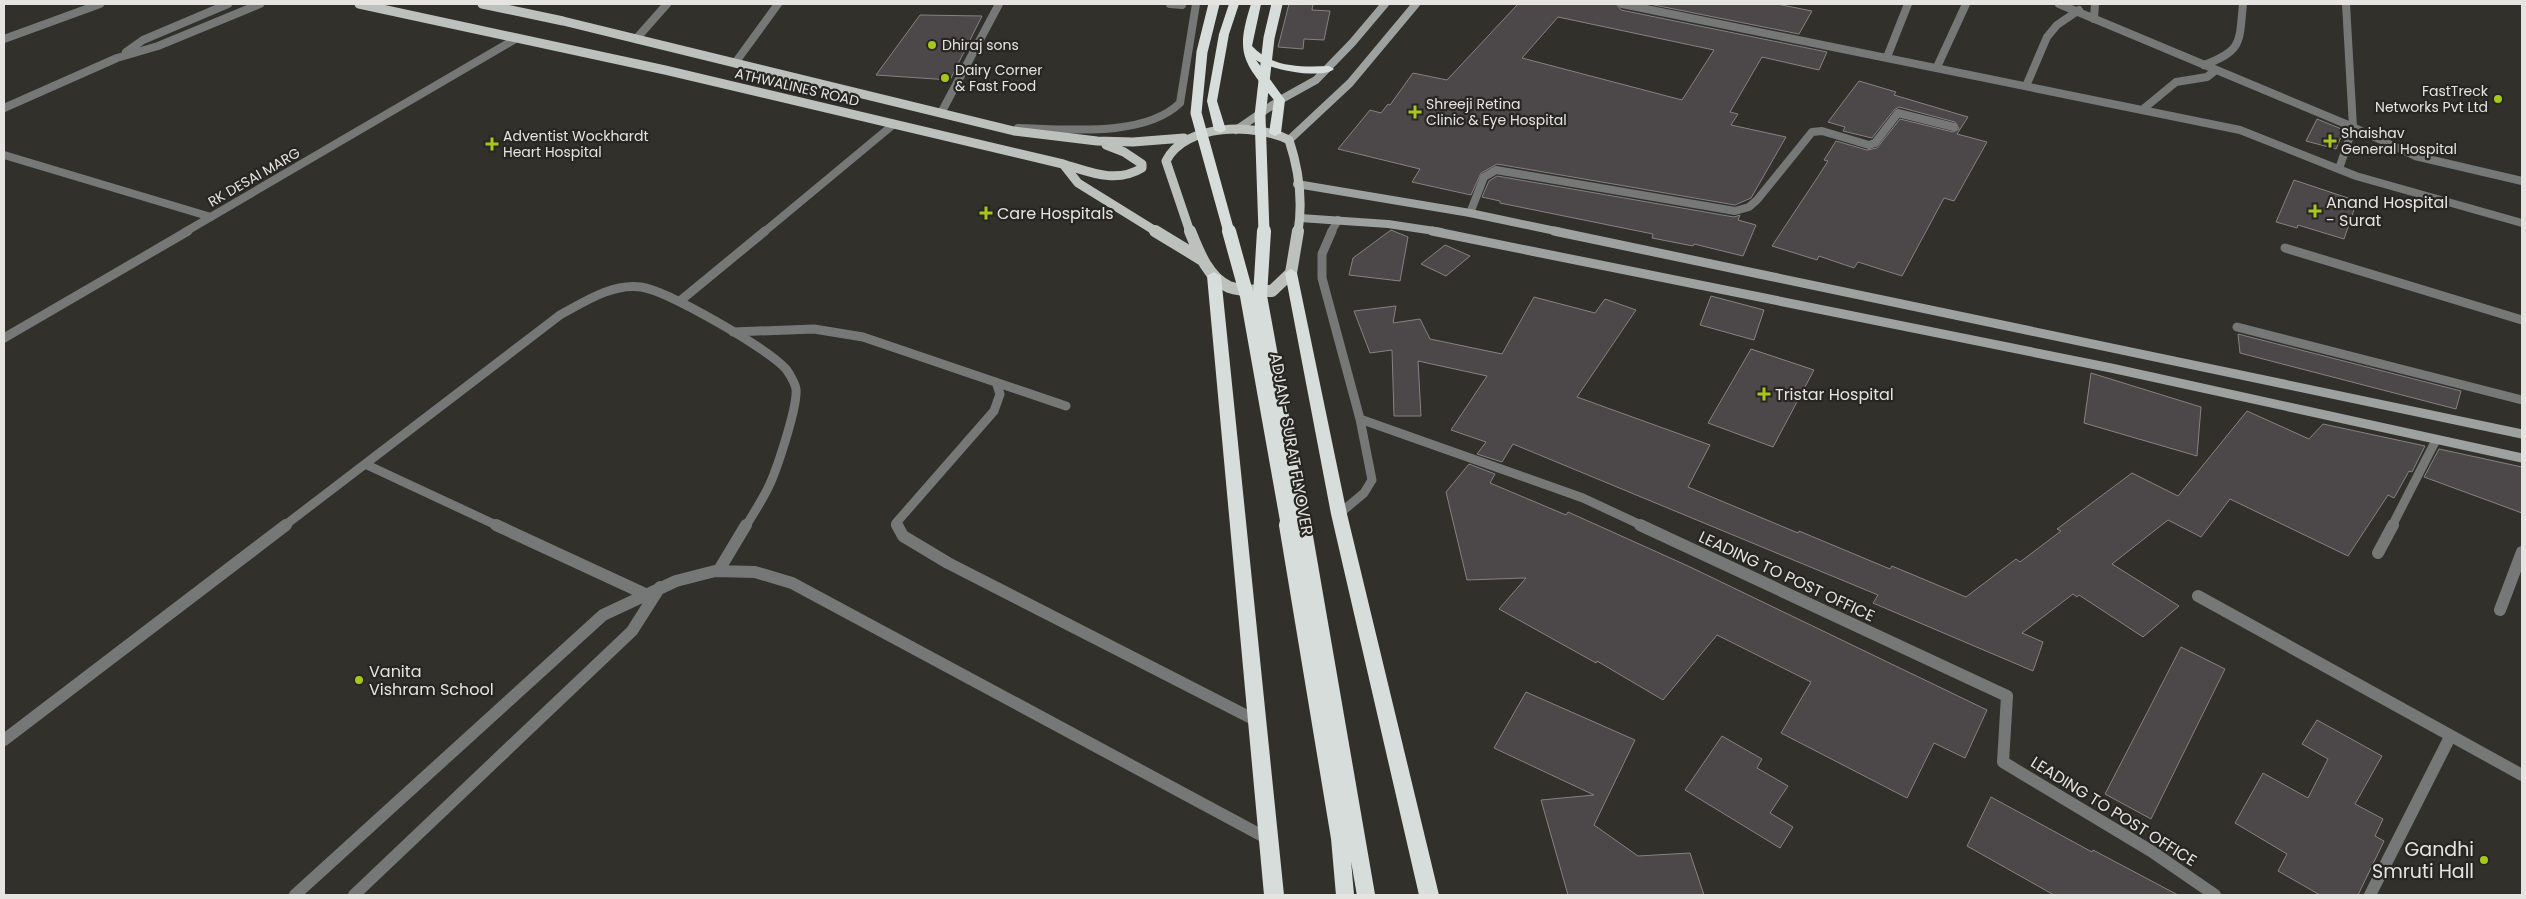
<svg xmlns="http://www.w3.org/2000/svg" width="2526" height="899" font-family="Poppins,sans-serif">
<style>
.building{fill:#4c4749;stroke:#878184;fill-rule:evenodd}
.lines{fill:none;stroke-linecap:round;stroke-linejoin:round}
.lane{stroke:#767877;stroke-width:8}
.street-far2{stroke:#767877;stroke-width:8}
.street-far1{stroke:#767877;stroke-width:9}
.street{stroke:#767877;stroke-width:12}
.secondary-far1{stroke:#9da19f;stroke-width:8}
.secondary{stroke:#9da19f;stroke-width:9}
.primary-far1{stroke:#bcc1be;stroke-width:9}
.primary{stroke:#bcc1be;stroke-width:12}
.highway{fill:#d7ddda;fill-rule:evenodd}
.highway-bridge-far2{stroke:#d7ddda;stroke-width:11}
.highway-bridge-far1{stroke:#d7ddda;stroke-width:14}
.highway-bridge{stroke:#d7ddda;stroke-width:18}
.poi-dot{fill:#a8c71c;stroke:#272622;stroke-width:2}
.labels{text-anchor:middle;stroke-width:4.5;stroke-linejoin:round;paint-order:stroke}
.far-poi-label{font-size:14px;fill:#e5e4e1;stroke:#272622;text-anchor:start}
.far-street-label{font-size:14px;fill:#e5e4e1;stroke:#272622}
.poi-label{font-size:16px;fill:#e5e4e1;stroke:#272622;text-anchor:start}
.street-label{font-size:16px;fill:#e5e4e1;stroke:#272622}
.near-poi-label{font-size:19px;fill:#e5e4e1;stroke:#272622;text-anchor:end}
</style>
<rect width="100%" height="100%" fill="#31302b"/>
<path class="building" d="M1289 4H1313L1312 10 1330 11 1324 40 1304 39 1303 49 1278 47Z
M1518 4H1616L1621 10 1827 52 1819 70 1762 57 1730 112 1738 114 1731 125 1786 137 1751 198 1735 205 1497 164 1481 173 1471 195 1412 182 1420 169 1338 149 1370 110 1381 113 1388 104 1390 105 1413 73 1447 80ZM1558 17 1714 50 1682 100 1522 58Z
M1649 4H1777L1812 11 1799 34Z
M920 15 982 16 950 80 876 75Z
M1859 81 1896 92 1894 95 1968 117 1957 134 1987 142 1954 201 1944 198 1902 276 1858 262 1854 268 1819 256 1817 260 1772 246 1819 175 1828 161 1824 160 1836 141 1867 150 1877 148 1900 119 1953 132 1959 129 1955 122 1899 107 1894 110 1872 138 1843 131 1845 127 1828 122Z
M2317 119 2344 130 2336 149 2306 141Z
M1497 176 1734 217 1740 215 1738 220 1756 225 1743 256 1694 244 1693 246 1652 238 1653 234 1500 203V201L1482 197 1489 181Z
M2294 180 2357 201 2344 239 2298 225 2297 228 2276 222Z
M1391 230 1408 237 1400 281 1349 275 1353 258Z
M1445 245 1470 256 1446 276 1421 264Z
M1711 296 1764 310 1754 340 1700 325Z
M1534 297 1595 313 1605 299 1636 310 1577 397 1710 445 1688 487 1798 533 1799 531 1890 569 1892 566 1966 597 2016 559 2020 562 2061 531 2057 529 2132 473 2178 496 2247 411 2309 439 2323 424 2425 446 2412 472 2409 471 2394 498 2388 495 2348 556 2230 499 2201 537 2168 520 2112 564 2179 606 2143 637 2079 595 2077 597 2073 594 2022 633 2043 642 2033 671 1873 603 1878 595 1513 444 1502 462 1477 454 1486 442 1451 430 1487 376 1418 361 1421 416H1394L1392 350 1370 353 1354 311 1396 306 1393 323 1420 319 1430 339 1502 354Z
M2238 334 2461 391 2456 409 2240 353Z
M1751 349 1814 370 1773 447 1708 423Z
M2091 373 2201 407 2197 456 2084 423Z
M2439 449 2522 467V513L2424 477Z
M1469 464 1495 474 1490 483 1566 515 1568 512 1688 566 1987 710 1965 758 1934 743 1907 798 1781 733 1811 682 1717 635 1663 700 1597 661 1596 663 1499 609 1526 578 1467 580 1446 492Z
M2181 647 2225 669 2151 819 2105 794Z
M1526 692 1635 740 1594 825 1638 856 1690 853 1704 895H1568L1541 800 1594 795 1494 748Z
M2317 720 2382 756 2355 804 2383 819 2375 836 2384 841 2358 895H2320L2278 871 2287 854 2235 823 2263 773 2308 798 2328 759 2302 744Z
M1722 736 1762 759 1757 768 1788 786 1770 813 1793 827 1780 848 1685 790Z
M1991 797 2092 852 2093 850 2178 895H2054L1967 846Z"/>
<g class="lines">
<path class="lane" d="M126 52 143 40 228 4
M4 108 117 58 158 46 260 4
M4 155 211 217"/>
<path class="street-far2" d="M1170 4 1182 5
M1622 4 2240 130 2356 176 2522 223
M2059 4 2353 127 2415 156 2522 181
M2094 19 2095 4
M4 39 100 4
M636 39 667 4
M1887 57 1908 4
M735 63 778 4
M2204 65C2243 50 2239 43 2243 4
M1937 67 1966 4
M2026 86 2047 37 2057 25 2079 10
M2142 110 2176 82 2207 77 2216 70
M941 113 999 4
M1018 128C1065 129 1144 138 1180 103L1196 4
M2339 169 2353 127 2346 4
M1470 213 1484 177 1496 170 1735 211 1749 207 1757 200 1812 132 1822 131 1869 145 1875 143 1898 113 1954 127
M185 232 517 38
M764 232 894 124
M1331 232 1338 220"/>
<path class="street-far1" d="M1332 231 1322 254V278L1360 419
M2285 248 2522 320
M680 301 765 231
M2237 327 2522 400
M733 332 814 329 863 337 1066 406
M4 338 188 231
M365 464 498 526
M1339 514 1364 493 1372 480 1360 419 1583 498 1643 526
M284 526 560 315C584 302 612 283 641 287 668 291 767 348 786 369 789 373 795 383 796 389 798 406 776 473 767 490 761 502 753 514 746 526
M898 526 896 523 994 411 1000 394 996 382
M2392 526 2436 440"/>
<path class="street" d="M496 525 645 594
M897 525 903 536 948 563 1257 721
M1640 525 2007 696 2003 762 2151 851 2215 895
M2378 553 2393 525
M719 570 746 525
M2198 596 2522 775
M2500 610 2522 552
M4 740 286 525
M295 895 603 615 676 581 715 571 755 572 792 583 1270 840
M354 895 632 631 660 587
M2370 895 2450 737"/>
<path class="secondary-far1" d="M1236 130 1280 100 1316 80 1352 43 1385 4
M1289 140 1350 83 1416 4
M1297 184 1470 213 1560 232
M1300 218 1388 224 1441 232"/>
<path class="secondary" d="M1432 231 2111 368 2522 458
M1554 231 2522 434"/>
<path class="primary-far1" d="M359 4 665 70 1063 164 1078 183 1157 232
M482 4 563 21 1014 131 1097 141 1133 142 1184 138
M1063 164C1090 172 1116 184 1142 168V164L1124 152 1106 145
M1190 232 1166 161C1185 123 1255 123 1289 140 1299 170 1303 201 1298 232"/>
<path class="primary" d="M1155 231 1201 259
M1190 231C1198 251 1208 278 1229 287 1242 292 1259 290 1272 291L1291 273 1298 231"/>
<path class="highway" d="M1229 4H1239L1229 34 1217 101 1226 130 1220 133 1214 130 1207 101 1219 34Z
M1251 4H1261L1252 46C1272 68 1302 67 1329 66L1334 69C1322 80 1269 69 1256 60L1285 100 1281 133 1275 136 1269 133 1274 100C1243 61 1235 54 1251 4Z
M1291 269 1297 273 1347 514 1439 895H1419L1331 514 1285 273Z
M1214 272 1221 276 1284 895H1264L1207 276Z"/>
<path class="highway-bridge-far2" d="M1214 4 1202 52 1196 113 1229 232
M1264 232 1260 116 1269 38 1277 4"/>
<path class="highway-bridge-far1" d="M1229 231 1247 296 1288 526
M1264 231 1260 296 1302 526"/>
<path class="highway-bridge" d="M1288 525 1340 838 1345 895
M1302 525 1366 895"/>
</g>
<g class="poi-dot">
<circle cx="932" cy="45" r="5"/>
<circle cx="945" cy="78" r="5"/>
<circle cx="2498" cy="99" r="5"/>
<path d="M1412.5 104.5h5v5h5v5h-5v5h-5v-5h-5v-5h5z"/>
<path d="M2327.5 133.5h5v5h5v5h-5v5h-5v-5h-5v-5h5z"/>
<path d="M489.5 136.5h5v5h5v5h-5v5h-5v-5h-5v-5h5z"/>
<path d="M2312.5 203.5h5v5h5v5h-5v5h-5v-5h-5v-5h5z"/>
<path d="M983.5 205.5h5v5h5v5h-5v5h-5v-5h-5v-5h5z"/>
<path d="M1761.5 386.5h5v5h5v5h-5v5h-5v-5h-5v-5h5z"/>
<circle cx="359" cy="680" r="5"/>
<circle cx="2484" cy="860" r="5"/>
</g>
<g class="labels">
<g class="far-poi-label">
<text x="942" y="50">Dhiraj sons</text>
<text x="955" y="75">Dairy Corner<tspan x="955" dy="16">&amp; Fast Food</tspan></text>
<text x="2488" y="96" text-anchor="end">FastTreck<tspan x="2488" dy="16">Networks Pvt Ltd</tspan></text>
<text x="1426" y="109">Shreeji Retina<tspan x="1426" dy="16">Clinic &amp; Eye Hospital</tspan></text>
<text x="2341" y="138">Shaishav<tspan x="2341" dy="16">General Hospital</tspan></text>
<text x="503" y="141">Adventist Wockhardt<tspan x="503" dy="16">Heart Hospital</tspan></text>
</g>
<g class="far-street-label">
<text transform="translate(797 87) rotate(13)" y="5">ATHWALINES ROAD</text>
<text transform="translate(254 177) rotate(-30)" y="5">RK DESAI MARG</text>
</g>
<g class="poi-label">
<text x="2326" y="208">Anand Hospital<tspan x="2326" dy="18">- Surat</tspan></text>
<text x="997" y="219">Care Hospitals</text>
<text x="1775" y="400">Tristar Hospital</text>
<text x="369" y="677">Vanita<tspan x="369" dy="18">Vishram School</tspan></text>
</g>
<g class="street-label">
<text transform="translate(1292 444) rotate(80)" y="6">ADJAN- SURAT FLYOVER</text>
<text transform="translate(1787 576) rotate(25)" y="6">LEADING TO POST OFFICE</text>
<text transform="translate(2114 811) rotate(32)" y="6">LEADING TO POST OFFICE</text>
</g>
<g class="near-poi-label">
<text x="2474" y="856">Gandhi<tspan x="2474" dy="22">Smruti Hall</tspan></text>
</g>
</g>
<rect width="2526" height="899" fill="none" stroke="#e5e4e1" stroke-width="10"/>
</svg>
